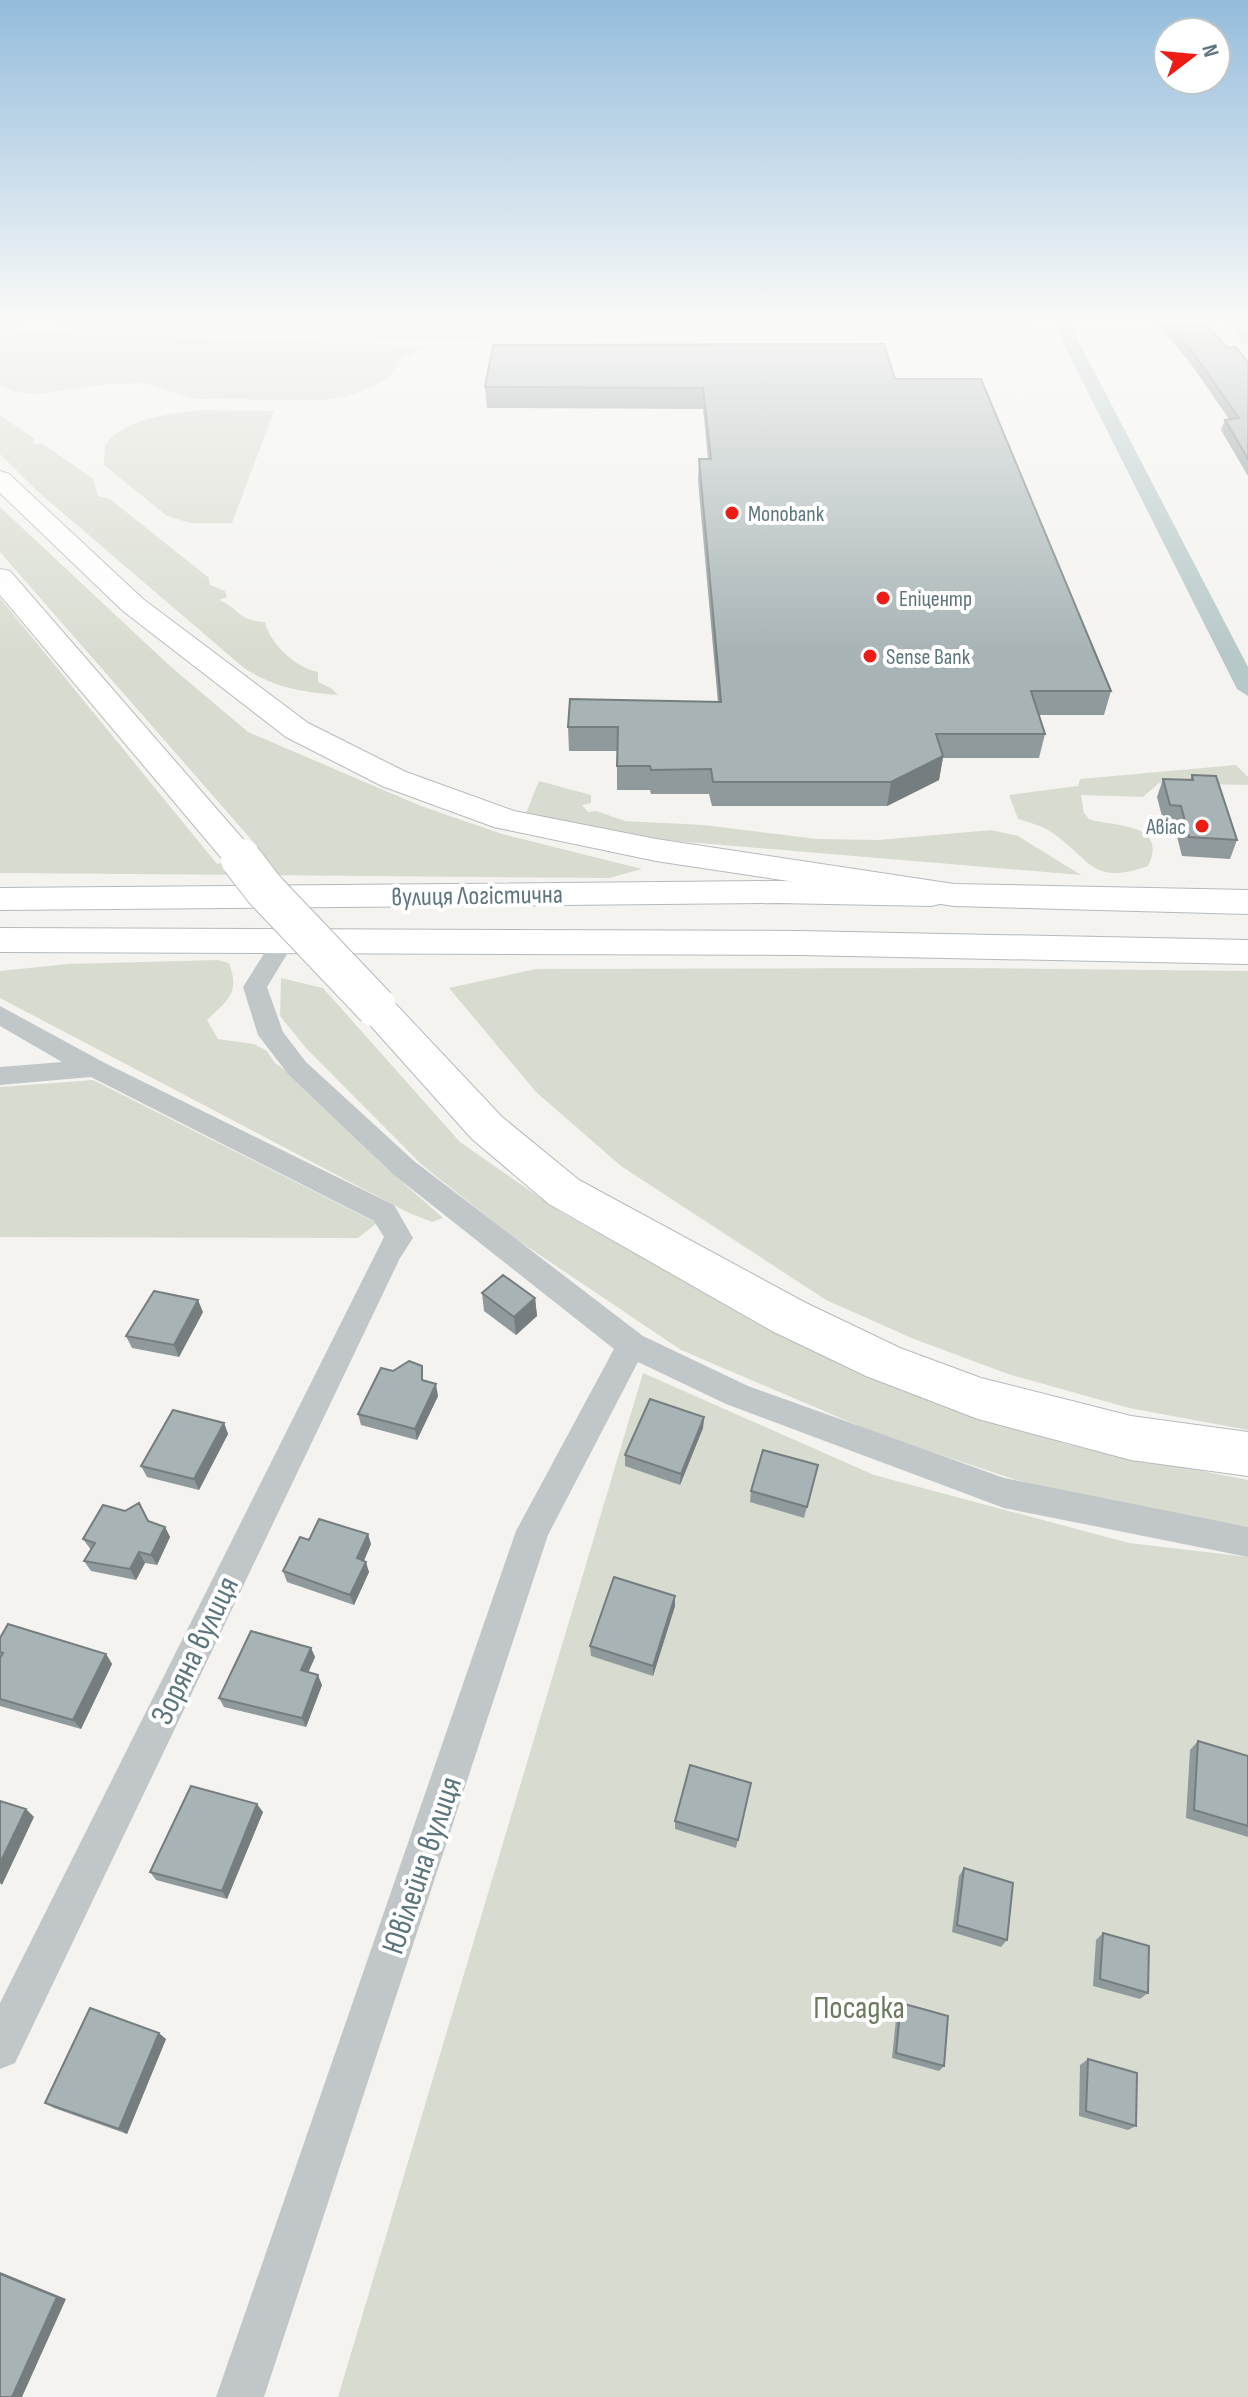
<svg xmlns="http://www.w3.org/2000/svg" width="1248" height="2397" font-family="'Sofia Sans Condensed',sans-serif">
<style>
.green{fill:#d8dcd0}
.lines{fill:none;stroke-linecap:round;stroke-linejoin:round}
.canal{fill:#b7c8c9;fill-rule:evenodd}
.primary-casing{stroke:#b4babc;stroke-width:2}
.trunk-casing{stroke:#b5babc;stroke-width:2}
.minor{fill:#c1c7c8;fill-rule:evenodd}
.primary{fill:#fff;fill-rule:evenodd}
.trunk{fill:#fff;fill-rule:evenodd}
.trunk-bridge-far1-casing{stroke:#b5babc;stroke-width:32;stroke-linecap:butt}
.trunk-bridge-casing{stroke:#b5babc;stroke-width:42;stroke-linecap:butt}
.trunk-bridge-far1{stroke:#fff;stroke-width:31}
.trunk-bridge{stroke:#fff;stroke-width:40}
.wall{fill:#909a9c}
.shaded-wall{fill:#757d7f}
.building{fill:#a7b3b5;stroke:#757d7f;stroke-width:2}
.poi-dot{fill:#ee1c16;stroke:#fff;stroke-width:3}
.labels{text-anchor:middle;stroke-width:8;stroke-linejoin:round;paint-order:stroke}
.far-poi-label{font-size:22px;fill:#5d767d;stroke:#fff;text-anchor:start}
.street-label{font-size:26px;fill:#5d767d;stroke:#fff}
.near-street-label{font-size:32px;fill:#5d767d;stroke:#fff}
.near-park-label{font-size:32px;fill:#6b7a60;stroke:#fff}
</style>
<rect width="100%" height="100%" fill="#f4f3f0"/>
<path class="green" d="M0 319H1028L1037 337H509L439 341 36 325 0 327Z
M53 333 426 346 399 361 389 378 377 385 347 396 322 400 194 399 144 383 106 384 41 394 15 392 0 385V334Z
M202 410 274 411 232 523H190L167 516 104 465 105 445C125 418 171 413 202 410Z
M0 415 35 439 32 444H43L93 479 98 496 110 499 209 578 210 585 225 591 227 597 219 600C239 608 238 621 265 622 270 644 296 668 318 672V682L331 688 338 695C302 692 275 688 244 668L36 490 0 454Z
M0 507 170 666 248 732 421 806 502 834 642 869 609 878 0 873V598L217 864 263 853 0 552Z
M1236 765 1248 777V785L1159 783 1143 797 1081 795 1084 813 1089 819C1110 827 1170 821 1148 866 1089 887 1091 857 1048 830 1039 825 1028 822 1018 819L1009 795 1078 786 1080 779Z
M539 781 591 795V803L582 805 588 812 596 811 625 821 704 825 817 839 879 840 991 830 1018 836 1081 875 628 837 526 813Z
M218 960 229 963C240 993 229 999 207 1020L218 1039 254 1044 267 1051 274 1062 309 1088 381 1163 443 1218 432 1222 409 1213 0 998V971L68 964Z
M959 968 1248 971V1430L1129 1408 1008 1374 914 1339 826 1300 621 1166 536 1092 449 988 536 969Z
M281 978 323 988 460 1142 562 1213 683 1280 885 1384 1069 1445 1248 1480V1527L1074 1499 880 1435 681 1350 513 1237 422 1165 306 1048 280 1016Z
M93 1080 377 1223 358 1238 0 1237V1087Z
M643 1373 874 1475 1129 1543 1248 1557V2397H338Z"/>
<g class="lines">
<path class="canal" d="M1051 319H1067L1248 667V696L1237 689Z"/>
<g class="primary-casing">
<path id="primary" d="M777 881 931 884 944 887 949 895 944 903 931 906 777 903 0 910V888Z
M0 928 800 931 1248 940V964L800 955 0 952Z"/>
</g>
<g class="trunk-casing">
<path id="trunk" d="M0 471 9 474 143 599 308 723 406 772 514 811 656 839 954 884 1248 890V914L954 906 656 861 494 827 382 786 286 737 123 611 0 493Z
M0 569 10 571 248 845 254 853 248 861 236 864 224 861 0 595Z
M376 994 390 998 502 1117 579 1180 806 1303 900 1348 981 1378 1131 1416 1248 1432V1476L1131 1460 978 1419 866 1376 772 1331 549 1204 472 1139 362 1016 356 1007 362 998Z"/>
</g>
<path class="minor" d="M1224 319H1238L1248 332V345L1243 344Z
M283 933 291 936 295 941 267 987 283 1032 306 1062 414 1161 643 1336 748 1386 1004 1478 1248 1527V1557L1004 1508 726 1404 638 1362 548 1535 264 2397H216L516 1531 614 1349 394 1175 288 1074 258 1035 243 987 275 936Z
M0 1006 103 1062 394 1205 413 1238 400 1258 15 2063 0 2069V2003L384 1237 374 1221 91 1077 0 1085V1067L62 1062 0 1026Z"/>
<use href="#primary" class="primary"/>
<use href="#trunk" class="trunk"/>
<g class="trunk-bridge-far1-casing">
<path id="trunk-bridge-far1" d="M236 853 242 861"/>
</g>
<g class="trunk-bridge-casing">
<path id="trunk-bridge" d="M241 859 264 889 376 1007"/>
</g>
<use href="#trunk-bridge-far1" class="trunk-bridge-far1"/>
<use href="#trunk-bridge" class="trunk-bridge"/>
</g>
<path class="wall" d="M1153 319H1203L1226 347 1248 362V476L1221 430 1225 420 1229 419 1191 364Z
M895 379 1111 691 1104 715H1039L1045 734 1039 758H943L939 780 887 806H712L709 794H651L650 790H617V751H569L568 727 718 702 698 481 699 459H708L703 409 487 408 485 387Z
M1192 775 1237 840 1230 859 1182 856 1174 825 1164 824 1157 797 1163 779 1190 780Z
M482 1293 535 1298 537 1316 516 1335 484 1311Z
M203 1312 179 1357 132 1348 126 1336Z
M424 1380 438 1396 417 1440 361 1425 358 1414Z
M704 1417 703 1428 680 1485 625 1466V1455Z
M224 1423 228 1434 199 1490 147 1477 141 1466Z
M818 1465 804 1518 750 1502 751 1491Z
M149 1521 165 1527 170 1537 157 1565 145 1563 136 1580 91 1571 84 1561 91 1550 83 1539Z
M309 1540 371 1544 364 1561 369 1572 354 1605 287 1582 283 1571Z
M675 1596V1606L653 1676 591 1656 590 1646Z
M0 1638 106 1654 112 1664 81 1729 0 1706Z
M311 1648 315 1657 308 1672 322 1685 306 1727 224 1707 219 1698Z
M1198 1741 1248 1756V1837L1186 1818 1190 1750Z
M751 1783 736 1848 675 1829V1821Z
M263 1812 227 1899 156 1880 150 1872Z
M964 1868 1007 1940 1001 1947 952 1932 959 1876Z
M1103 1933 1148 1993 1140 1999 1093 1986 1096 1940Z
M901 2003 944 2066 939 2071 892 2058 897 2009Z
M166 2039 127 2134 54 2108 45 2103Z
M1088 2059 1136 2126 1128 2130 1079 2116 1080 2065Z"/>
<path class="shaded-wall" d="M943 756 939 780 887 806 891 782Z
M535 1298 537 1316 516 1335 514 1317Z
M198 1300 203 1312 179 1357 174 1345Z
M436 1384 438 1396 417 1440 415 1429Z
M704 1417 703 1428 680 1485 681 1474Z
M224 1423 228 1434 199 1490 194 1479Z
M165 1527 170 1537 157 1565 151 1555Z
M368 1534 371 1544 360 1569 357 1558Z
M139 1552 145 1563 136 1580 130 1569Z
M366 1562 369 1572 354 1605 350 1595Z
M675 1596V1606L653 1676V1666Z
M311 1648 315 1657 305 1680 301 1670Z
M106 1654 112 1664 81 1729 73 1720Z
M318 1675 322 1685 306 1727 302 1718Z
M257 1804 263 1812 227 1899 222 1891Z
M26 1809 34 1817 2 1885 0 1883V1863Z
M159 2033 166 2039 127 2134 119 2129Z
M0 2272 66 2299 22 2397H12Z"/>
<path class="building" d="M1164 319H1203L1226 347H1236L1248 362V459L1225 420 1239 418 1194 354Z
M884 344 895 379H981L1111 691H1031L1045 734H936L943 756 891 782H713L711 769 651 770 650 766H617L618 727H568L570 699 721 702 699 459H711L703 388 485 387 493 345Z
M1192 775 1216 776 1237 840 1189 837 1181 806 1170 805 1163 779 1193 780Z
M503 1275 535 1298 514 1317 482 1293Z
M154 1291 198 1300 174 1345 126 1336Z
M409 1361 422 1366V1380L436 1384 415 1429 358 1414 381 1368 393 1371Z
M650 1399 704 1417 681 1474 625 1455Z
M173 1410 224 1423 194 1479 141 1466Z
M763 1450 818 1465 807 1507 751 1491Z
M139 1503 148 1521 165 1527 151 1555 139 1552 130 1569 84 1561 95 1543 83 1539 103 1505 125 1511Z
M319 1519 368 1534 357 1558 366 1562 350 1595 283 1571 300 1537 309 1540Z
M614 1577 675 1596 653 1666 590 1646Z
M8 1624 106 1654 73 1720 0 1699V1658L3 1653 0 1652V1638Z
M251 1631 311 1648 301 1670 318 1675 302 1718 219 1698Z
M1198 1741 1248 1756V1826L1194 1810Z
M690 1765 751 1783 738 1840 675 1821Z
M191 1786 257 1804 222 1891 150 1872Z
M0 1801 26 1809 0 1863Z
M964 1868 1013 1883 1007 1940 957 1925Z
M1103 1933 1149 1946 1148 1993 1100 1979Z
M901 2003 948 2016 944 2066 896 2053Z
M90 2008 159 2033 119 2129 45 2103Z
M1088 2059 1137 2073 1136 2126 1086 2111Z
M0 2274 57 2297 12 2397H0Z"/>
<linearGradient id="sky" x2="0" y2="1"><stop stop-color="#94bcdc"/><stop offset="0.49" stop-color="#fafaf8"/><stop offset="1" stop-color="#fafaf8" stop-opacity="0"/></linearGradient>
<rect width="1248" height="654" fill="url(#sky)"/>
<g class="poi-dot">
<circle cx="732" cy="513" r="8"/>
<circle cx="883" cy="598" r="8"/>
<circle cx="870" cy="656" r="8"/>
<circle cx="1202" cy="826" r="8"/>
</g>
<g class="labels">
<g class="far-poi-label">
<text x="748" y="521">Monobank</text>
<text x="899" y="606">Епіцентр</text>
<text x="886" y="664">Sense Bank</text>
<text x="1186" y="834" text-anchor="end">Авіас</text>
</g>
<g class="street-label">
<text transform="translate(477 895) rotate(-1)" y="9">вулиця Логістична</text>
</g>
<g class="near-street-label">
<text transform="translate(194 1650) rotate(-64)" y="11">Зоряна вулиця</text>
<text transform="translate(421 1865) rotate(-71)" y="11">Ювілейна вулиця</text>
</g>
<g class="near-park-label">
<text x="859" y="2018">Посадка</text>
</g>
</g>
<g transform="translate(1192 56) rotate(74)"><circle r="38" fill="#ffffff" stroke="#bec8cb" stroke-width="2"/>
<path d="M0-6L14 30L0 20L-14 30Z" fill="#ee1c16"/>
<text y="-12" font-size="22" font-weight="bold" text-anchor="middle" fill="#5d767d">N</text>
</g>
</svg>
